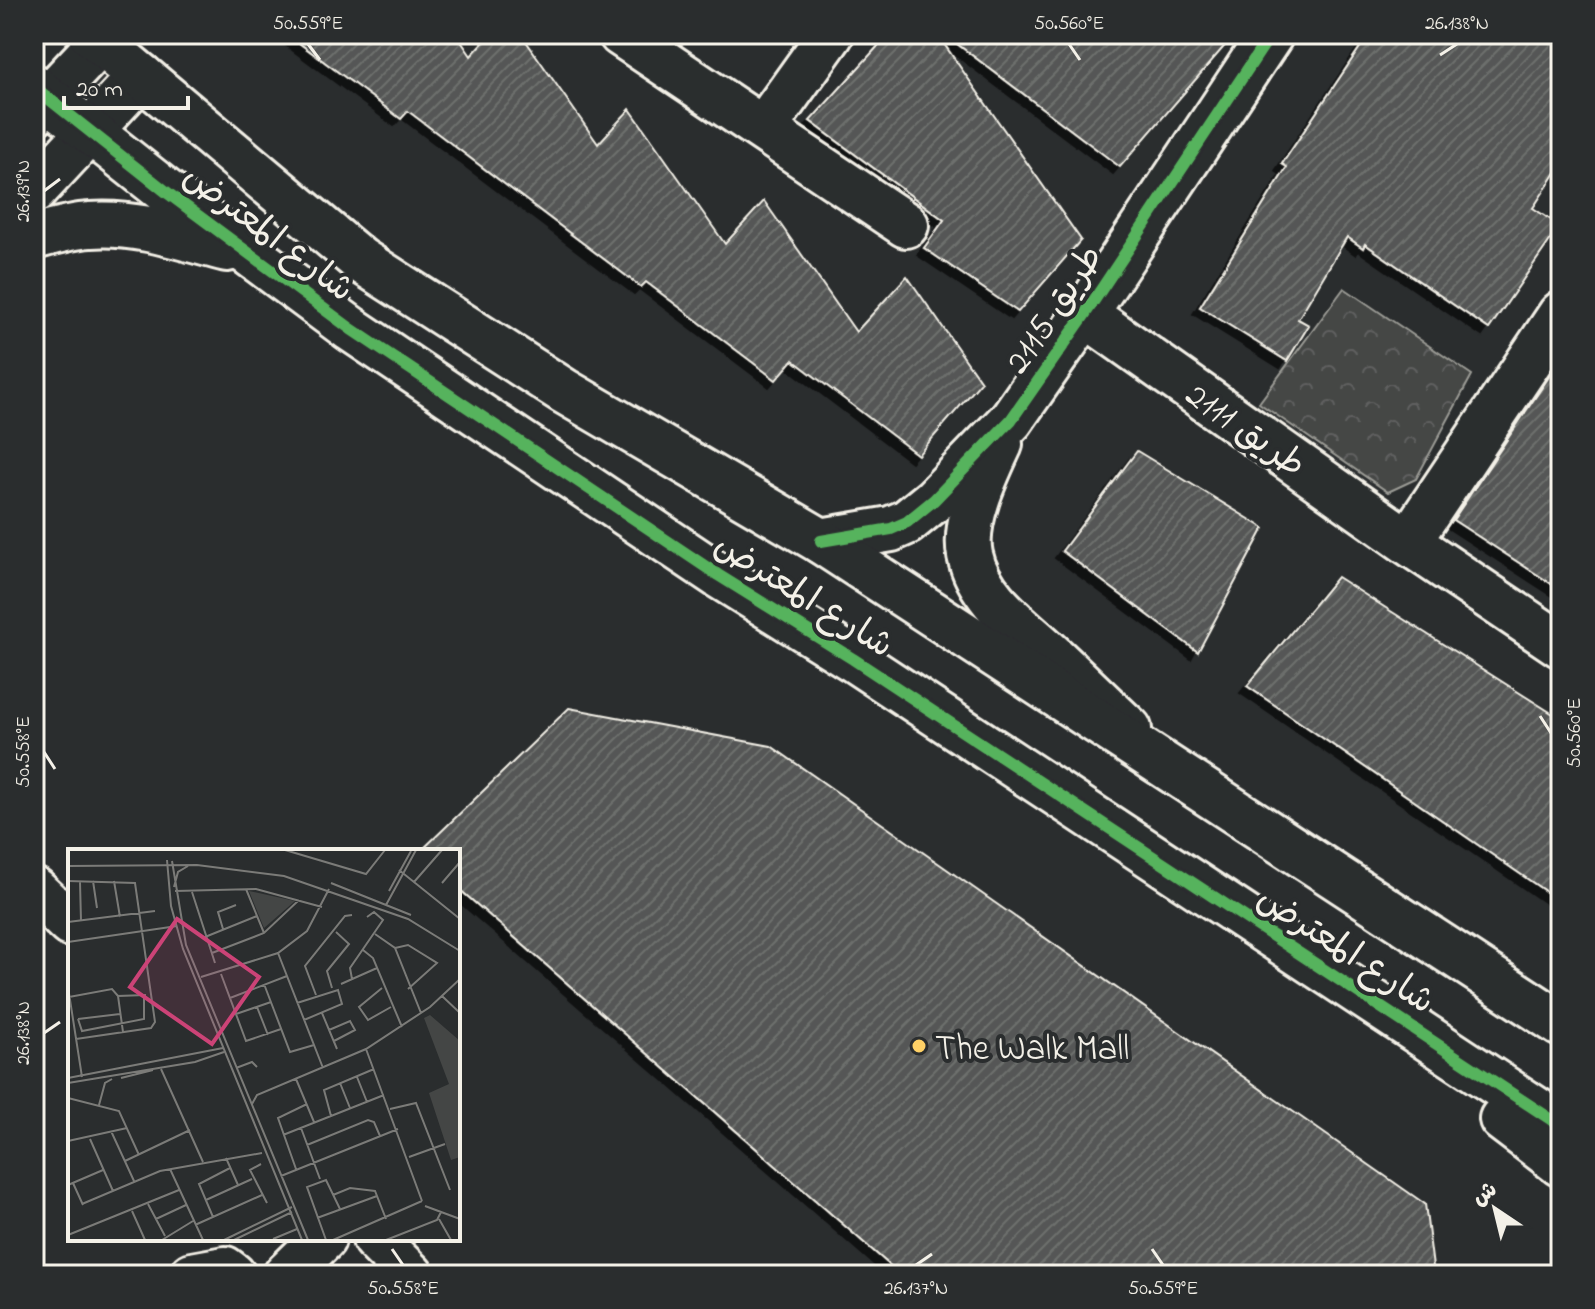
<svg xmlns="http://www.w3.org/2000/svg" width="1595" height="1309" font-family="'Indie Flower','Playpen Sans Arabic',sans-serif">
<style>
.park{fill:url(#park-crowns);stroke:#9c9c96;stroke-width:2}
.building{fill:url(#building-hatch);stroke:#f4f1e8;stroke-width:2;filter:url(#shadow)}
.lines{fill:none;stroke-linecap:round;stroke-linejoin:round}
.street-casing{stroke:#f4f1e8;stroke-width:50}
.secondary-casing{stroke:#f4f1e8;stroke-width:50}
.street{stroke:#2a2d2e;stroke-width:44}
.secondary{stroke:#2a2d2e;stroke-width:44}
.cycleway-casing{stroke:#2a2d2e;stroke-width:17}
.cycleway{stroke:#56b35d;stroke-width:12}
.ticks{fill:none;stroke:#f4f1e8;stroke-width:3}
.poi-dot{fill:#ffd166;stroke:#2a2d2e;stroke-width:3}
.labels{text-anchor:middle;stroke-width:8;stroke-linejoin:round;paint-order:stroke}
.street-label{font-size:36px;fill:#f4f1e8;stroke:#2a2d2e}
.poi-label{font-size:36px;fill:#f4f1e8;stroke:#2a2d2e;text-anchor:start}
.inset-road{fill:none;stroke:#7b7b78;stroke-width:2}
.view{fill:#cc4377;fill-opacity:0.15;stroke:#cc4377;stroke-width:4}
.inset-edge{fill:none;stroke:#f4f1e8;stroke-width:4}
.neatline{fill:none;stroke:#f4f1e8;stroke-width:3}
.ticks-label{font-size:20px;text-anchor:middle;fill:#f4f1e8}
</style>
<defs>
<pattern id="park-crowns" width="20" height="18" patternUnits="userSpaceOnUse" patternTransform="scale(2)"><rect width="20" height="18" fill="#444645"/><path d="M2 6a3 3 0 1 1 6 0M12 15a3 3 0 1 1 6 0" fill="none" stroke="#606160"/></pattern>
<pattern id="building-hatch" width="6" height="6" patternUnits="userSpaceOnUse" patternTransform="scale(2)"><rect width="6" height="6" fill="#555756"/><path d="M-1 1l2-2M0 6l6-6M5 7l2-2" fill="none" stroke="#6e706e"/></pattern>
<filter id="shadow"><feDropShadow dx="-7" dy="7" stdDeviation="0" flood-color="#0009"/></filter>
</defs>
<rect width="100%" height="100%" fill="#2a2d2e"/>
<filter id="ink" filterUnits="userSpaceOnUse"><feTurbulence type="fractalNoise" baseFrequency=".0125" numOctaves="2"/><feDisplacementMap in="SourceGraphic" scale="16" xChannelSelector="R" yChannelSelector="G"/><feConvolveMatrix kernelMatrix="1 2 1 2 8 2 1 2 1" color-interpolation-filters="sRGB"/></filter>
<g filter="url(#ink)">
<path class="park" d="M1344 288 1472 375 1416 479 1388 492 1259 403Z"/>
<path class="building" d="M287 34H456L471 56 491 34H521L598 144 630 109 725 244 764 201 856 332 907 276 981 382 918 455 793 360 776 380 646 282 641 287 408 111 401 119Z
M889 34H937L1081 240 1018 312 924 248 944 220 810 121Z
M944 34H1235L1120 167Z
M1369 34H1561V165L1533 208 1560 226 1489 329 1365 244 1363 248 1347 237 1298 319 1309 325 1287 361 1200 307 1287 167 1282 164Z
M1561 359V590L1453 520Z
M1137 451 1264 528 1198 652 1062 551Z
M1337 577 1561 719V902L1247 686Z
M569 708 771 746 1425 1204 1434 1275H901L458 888V851H421Z"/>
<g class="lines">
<g class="street-casing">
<path id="street" d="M621 34 906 225
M34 113 100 43
M763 129 831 34
M34 191 141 76
M1085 314 1408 542 1561 645
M1000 444C986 474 963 522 970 555 979 598 1019 625 1049 653 1076 678 1102 704 1129 729
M821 541 891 529 907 522 934 500 1011 420 1085 314 1271 34
M1408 542 1561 314
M34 890 70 924
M375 1239 411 1275
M192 1275 225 1269 233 1275
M286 1275 323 1239"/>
</g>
<g class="secondary-casing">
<path id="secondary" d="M91 34 360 260 564 391 821 541 1561 1024
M34 87 169 194 351 329 718 575 853 659 1561 1126
M34 237C52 232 72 226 90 225 136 221 184 238 227 249
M1502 1119 1561 1164"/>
</g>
<use href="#street" class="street"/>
<use href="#secondary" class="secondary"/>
<g class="cycleway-casing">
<path id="cycleway" d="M34 87 169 194 351 329 718 575 853 659 1561 1126
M821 541 891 529 907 522 934 500 1011 420 1085 314 1271 34"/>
</g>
<use href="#cycleway" class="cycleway"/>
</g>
</g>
<path class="ticks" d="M308 44 320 60M1069 44 1080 60M1440 55 1457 44M44 191 60 179M1540 716 1551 733M44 752 55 769M44 1033 60 1022M392 1249 403 1265M1152 1249 1163 1265M916 1265 932 1254"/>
<circle class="poi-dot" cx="919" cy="1046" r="8"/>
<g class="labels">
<g class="street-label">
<text transform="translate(270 231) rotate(37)" y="13">شارع المعترض</text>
<text transform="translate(1052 308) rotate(-56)" y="13">طريق 2115</text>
<text transform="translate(1247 428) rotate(35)" y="13">طريق 2111</text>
<text transform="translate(805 593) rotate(32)" y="13">شارع المعترض</text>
<text transform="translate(1347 948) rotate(33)" y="13">شارع المعترض</text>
</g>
<g class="poi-label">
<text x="935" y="1059">The Walk Mall</text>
</g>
</g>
<g transform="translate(68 849)">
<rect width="392" height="392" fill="#2a2d2e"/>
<path d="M181 42 227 52 196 79ZM362 166 392 192V308L383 311 361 244 381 235 356 169Z" fill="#444645"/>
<path class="inset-road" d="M217 1 298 25 317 1M99 11 103 57 115 100 234 391M104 12 118 96 240 391M0 17 129 16 216 27 340 70 392 102M331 21 392 70M0 32 67 34 87 173 83 179 8 190M25 32 29 59M46 32 52 68M12 33 13 72M346 33 374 1M263 34 343 66M374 34 392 13M106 38 110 23 120 17M178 40 196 84M107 42 188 40 254 58M321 42 343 2M124 43 147 114M318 56 348 1M0 73 87 62M155 80 150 63 168 56M307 85 327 99 353 164M137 88 189 67M0 93 109 77M327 99 340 96 369 114 340 140M295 101 305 109 334 178M144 104 196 84 231 51M210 104 255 219M153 125 178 192 213 180M133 128 210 104 239 82 261 40M284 130 282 119 315 71 306 63 299 68M196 135 222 203 246 196M273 135 309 119M0 138 14 228M264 139 259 122 281 95 268 83M314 139 291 158 300 171 323 158M248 146 237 117 277 67 284 66M374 147 392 164M1 148 44 140 50 147M162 149 219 127M229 154 270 141 274 155 236 171M189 158 200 186M254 164 269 200M168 165 203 153M10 170 14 182 76 170V146M10 170 52 165M261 181 282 172 287 181 266 192M55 183 50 147 78 146M298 200 354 352M168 219 184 213 189 218M93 220 135 313M289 228 299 253M0 229 155 199M53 229 85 221M228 230 246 273M0 234 127 213 156 203M272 234 282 259M0 249 51 262 71 306M184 255 189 246 298 200 362 158 392 130M31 256 37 234 44 230M322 260 348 254 382 341M263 267 256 241 306 220M233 279 252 330M43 282 66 332M215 286 316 246M22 290 45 342M0 292 59 279M239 296 300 271 306 273 312 287M341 308 377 295M158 309 170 336M57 312 122 281M193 315 182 321 199 354M102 320 135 391M228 320 210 269 239 255M213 327 330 280M5 334 15 356M0 336 35 321M265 346 282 339 307 342 318 370M138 351 184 330M14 355 92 322 194 304M80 355 97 387M357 357 392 370M64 362 77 391M145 368 131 335 162 319M249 369 309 347M88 370 118 356M371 370 383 391M127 376 194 346M0 386 111 341M205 390 229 380M94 391 125 372M156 391 224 358M166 391 224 363M258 391 239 338 258 331 272 360M265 391 354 352M318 391 369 371 373 363"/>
<path class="view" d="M109 70 191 128 144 195 62 138Z"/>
<rect width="392" height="392" class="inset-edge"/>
</g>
<rect width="1595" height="1309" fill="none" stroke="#2a2d2e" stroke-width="88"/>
<g transform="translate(1495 1209) rotate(325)" stroke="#2a2d2e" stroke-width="6" paint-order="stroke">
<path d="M0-6L14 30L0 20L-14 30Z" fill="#f4f1e8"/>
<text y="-12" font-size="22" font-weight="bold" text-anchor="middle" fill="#f4f1e8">ش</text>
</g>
<path d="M64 96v12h124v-12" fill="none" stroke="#f4f1e8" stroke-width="4"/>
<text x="76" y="96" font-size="24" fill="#f4f1e8" stroke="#2a2d2e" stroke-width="6" paint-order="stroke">20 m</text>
<rect x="44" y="44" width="1507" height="1221" class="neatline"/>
<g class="ticks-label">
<text x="308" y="29">50.559°E</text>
<text x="1069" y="29">50.560°E</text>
<text x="1457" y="29">26.138°N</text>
<text transform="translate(22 191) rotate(-90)" y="7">26.139°N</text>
<text transform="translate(1573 733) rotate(-90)" y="7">50.560°E</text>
<text transform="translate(22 752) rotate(-90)" y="7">50.558°E</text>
<text transform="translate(22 1033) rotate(-90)" y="7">26.138°N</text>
<text x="403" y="1294">50.558°E</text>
<text x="916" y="1294">26.137°N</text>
<text x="1163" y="1294">50.559°E</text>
</g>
</svg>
